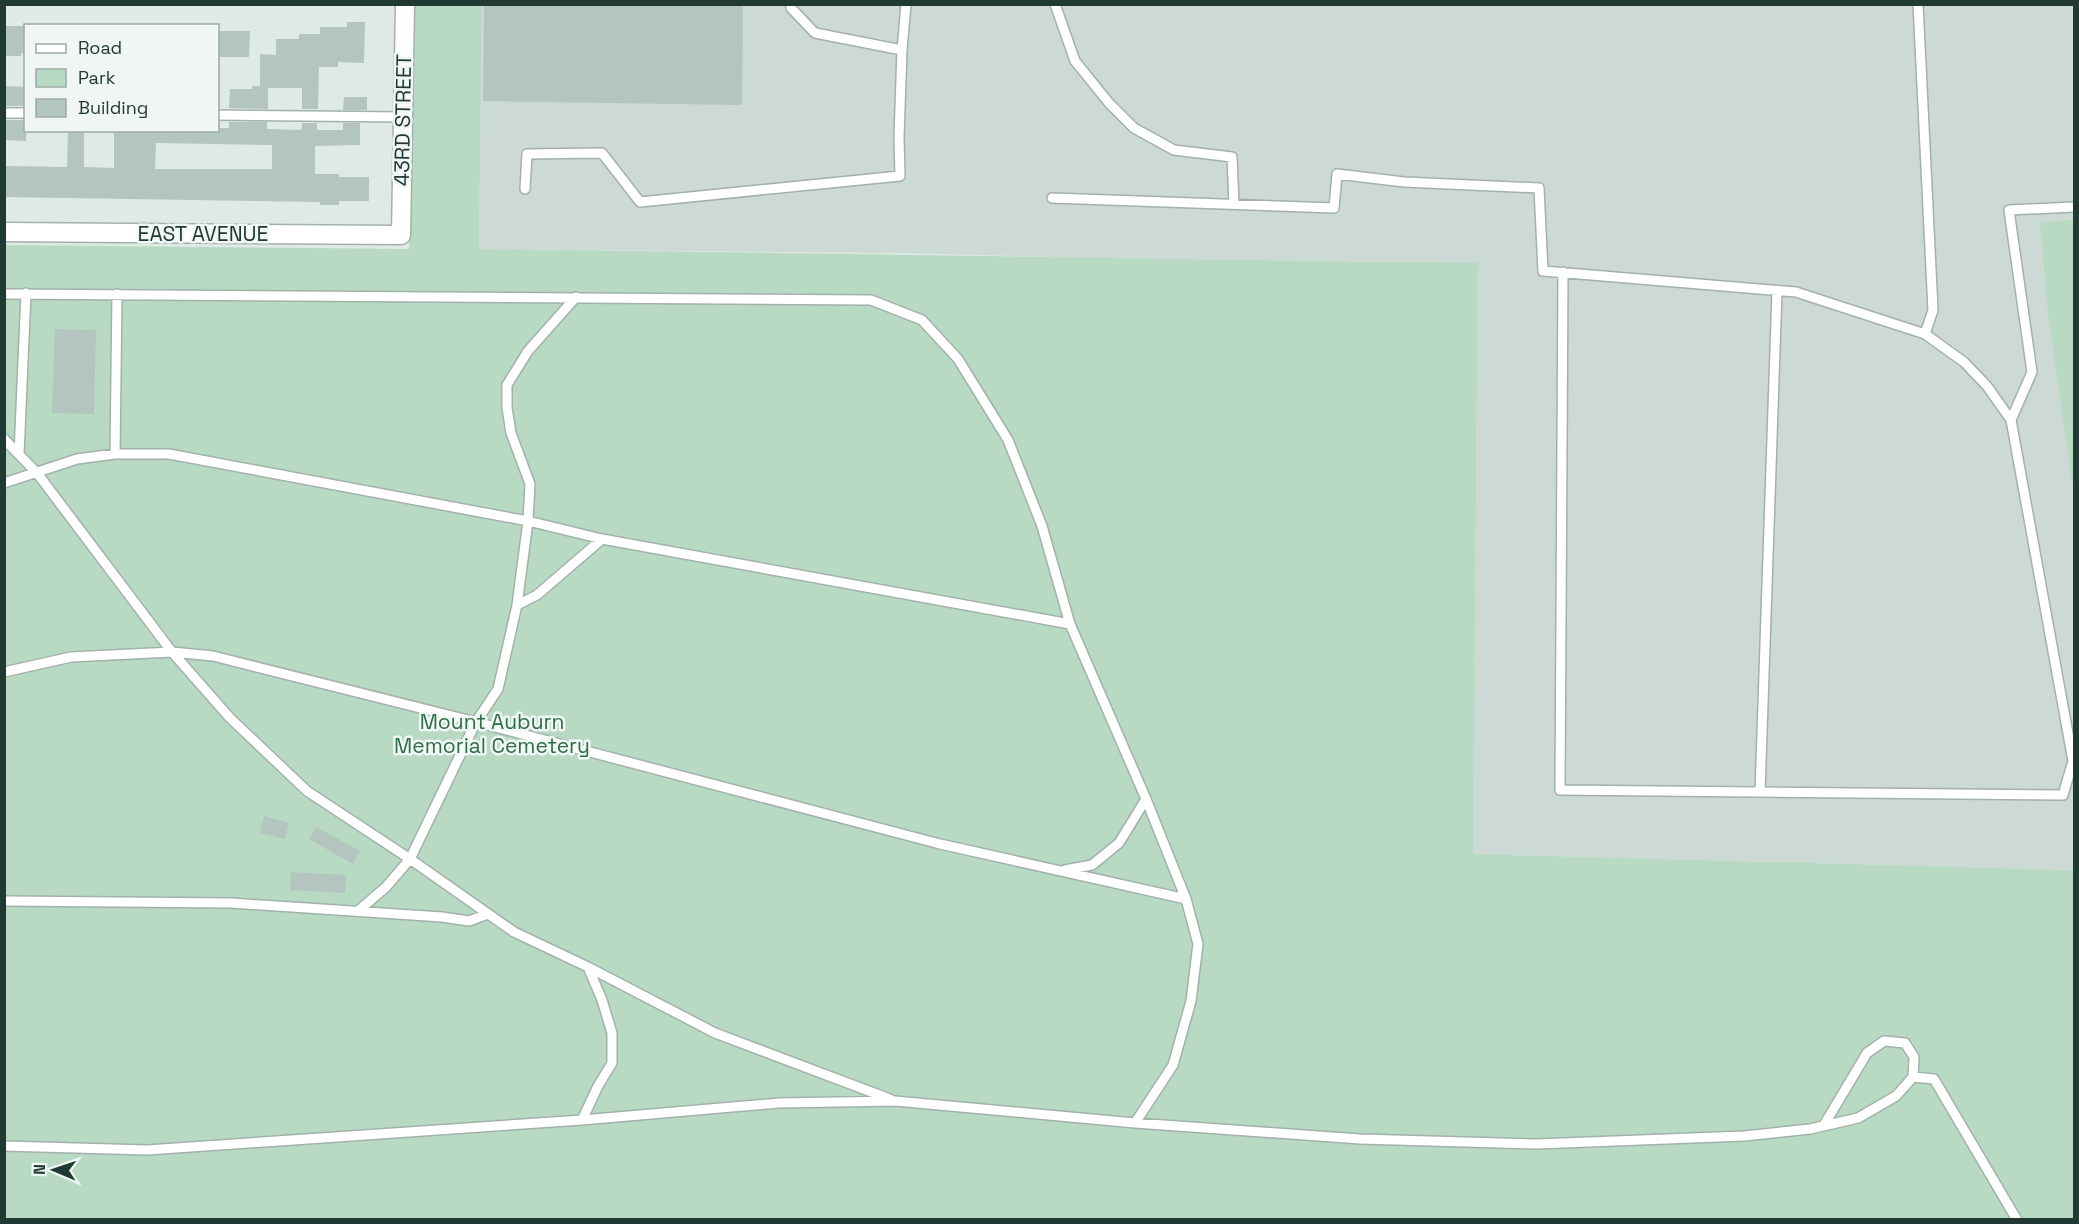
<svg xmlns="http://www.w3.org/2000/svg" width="2079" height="1224" font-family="'Space Grotesk',sans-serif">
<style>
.built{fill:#cdd9d4}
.green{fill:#b8dac2}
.building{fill:#b4c4be;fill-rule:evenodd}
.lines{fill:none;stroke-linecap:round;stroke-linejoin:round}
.service-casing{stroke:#a2b1ac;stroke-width:12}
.minor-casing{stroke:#a2b1ac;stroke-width:21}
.service{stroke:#fff;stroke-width:9}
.minor{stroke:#fff;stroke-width:18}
.labels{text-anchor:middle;stroke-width:5;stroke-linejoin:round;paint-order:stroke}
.street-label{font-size:21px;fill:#203932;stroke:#eff6f3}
.park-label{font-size:21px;fill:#2c6e47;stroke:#eff6f3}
</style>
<rect width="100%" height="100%" fill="#dfe9e5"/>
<path class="built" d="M482 5H2074V870L1473 854 1478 263 1093 258 899 253 479 249Z"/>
<path class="green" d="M413 5H482L479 249C812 253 1145 259 1478 263L1473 854 2074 870V1219L5 1220V245L409 249Z
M2074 220V483H2072L2048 314 2040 222Z"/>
<path class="building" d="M484 4H743L742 105 483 101Z
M347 22H365L364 63 338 62V67H319L318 109H302V88H268V109L229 108 230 89H252V86H260V54L276 55V39H299V34H320V27H347Z
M4 26H26V53H21V56H4Z
M218 31H250L249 57H218Z
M4 86 26 87V106H4Z
M344 97H367V110H343Z
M4 120H26V141L4 140Z
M229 122H267V129L298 130 302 129V123H317V130H343V123H360V145L315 146V174H339V177H369V201H339V205H320V202L4 197V166L67 167 68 130H84V167L114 168V130H218V128H229ZM156 143 272 145V169H155Z
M55 329 96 330 94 414 52 413Z
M264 816 289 823 285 839 260 833Z
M316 827 360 851 353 864 309 839Z
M291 872 346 875 345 893 290 890Z"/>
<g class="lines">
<g class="service-casing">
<path id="service" d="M1055 4 1075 61 1109 103 1134 128 1174 150 1232 157 1234 204
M1918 4 1933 310 1925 334
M902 50 906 4
M4 113H26
M218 115 403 117
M525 189 527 154 602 153 640 202 900 176 899 137 902 50 815 33 791 8V4
M1052 198 1334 208 1337 174 1404 182 1539 188 1543 271 1796 292 1925 334 1964 362 1987 386 2011 420 2032 372 2009 210 2074 207
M1563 272 1560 790 2063 795 2073 761 2011 420
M4 294 871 300 922 320 958 359 1008 440 1042 526 1070 624 1146 799 1186 899 1198 944 1191 1001 1173 1065 1135 1123
M4 439 37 473 172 652 230 718 307 791 410 859 514 932 588 967 715 1033 890 1099
M19 454 26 293
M115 454 117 294
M4 483 77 459 115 454H169L528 521 602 539 1070 624
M517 605 537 595 602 539
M4 672 71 657 172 652 213 656 476 722 940 844 1186 899
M1760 792 1777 291
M1065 870 1092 865 1119 843 1146 799
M4 901 231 903 442 917 469 921 488 914
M358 911 386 887 410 859 476 722 498 689 517 605 528 521 530 484 511 433 507 408V385L528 351 576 297
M1913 1077 1934 1079 2017 1220
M582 1120 598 1086 612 1063V1033L602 1000 588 967
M4 1146 147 1150 582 1120 779 1103 895 1101 1135 1123 1360 1139 1537 1144 1744 1136 1810 1129 1858 1118 1896 1096 1913 1077 1914 1057 1905 1043 1884 1041 1867 1053 1824 1125"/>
</g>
<g class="minor-casing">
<path id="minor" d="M4 232 401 235 405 4"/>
</g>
<use href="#service" class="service"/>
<use href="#minor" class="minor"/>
</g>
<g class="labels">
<g class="street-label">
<text transform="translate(403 120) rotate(-89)" y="7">43RD STREET</text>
<text x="203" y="241">EAST AVENUE</text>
</g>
<g class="park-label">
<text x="492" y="729">Mount Auburn<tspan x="492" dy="24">Memorial Cemetery</tspan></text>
</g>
</g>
<rect width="2079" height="1224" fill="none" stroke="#203932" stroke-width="12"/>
<rect x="24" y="24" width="195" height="108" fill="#eff6f3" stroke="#9caaa6" stroke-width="1.5"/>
<rect x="36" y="44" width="30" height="9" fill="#ffffff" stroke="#9caaa6" stroke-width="1.5"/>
<text x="78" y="54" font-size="18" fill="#203932">Road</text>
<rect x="36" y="69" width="30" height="18" fill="#b8dac2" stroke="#9caaa6" stroke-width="1.5"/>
<text x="78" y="84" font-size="18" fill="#203932">Park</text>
<rect x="36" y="99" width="30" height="18" fill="#b4c4be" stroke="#9caaa6" stroke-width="1.5"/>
<text x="78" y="114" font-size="18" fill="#203932">Building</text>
<g transform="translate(54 1170) rotate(272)" stroke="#eff6f3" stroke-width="4.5" paint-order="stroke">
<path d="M0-4.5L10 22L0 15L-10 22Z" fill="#203932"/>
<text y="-9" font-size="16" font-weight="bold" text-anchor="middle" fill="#203932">N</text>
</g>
</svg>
